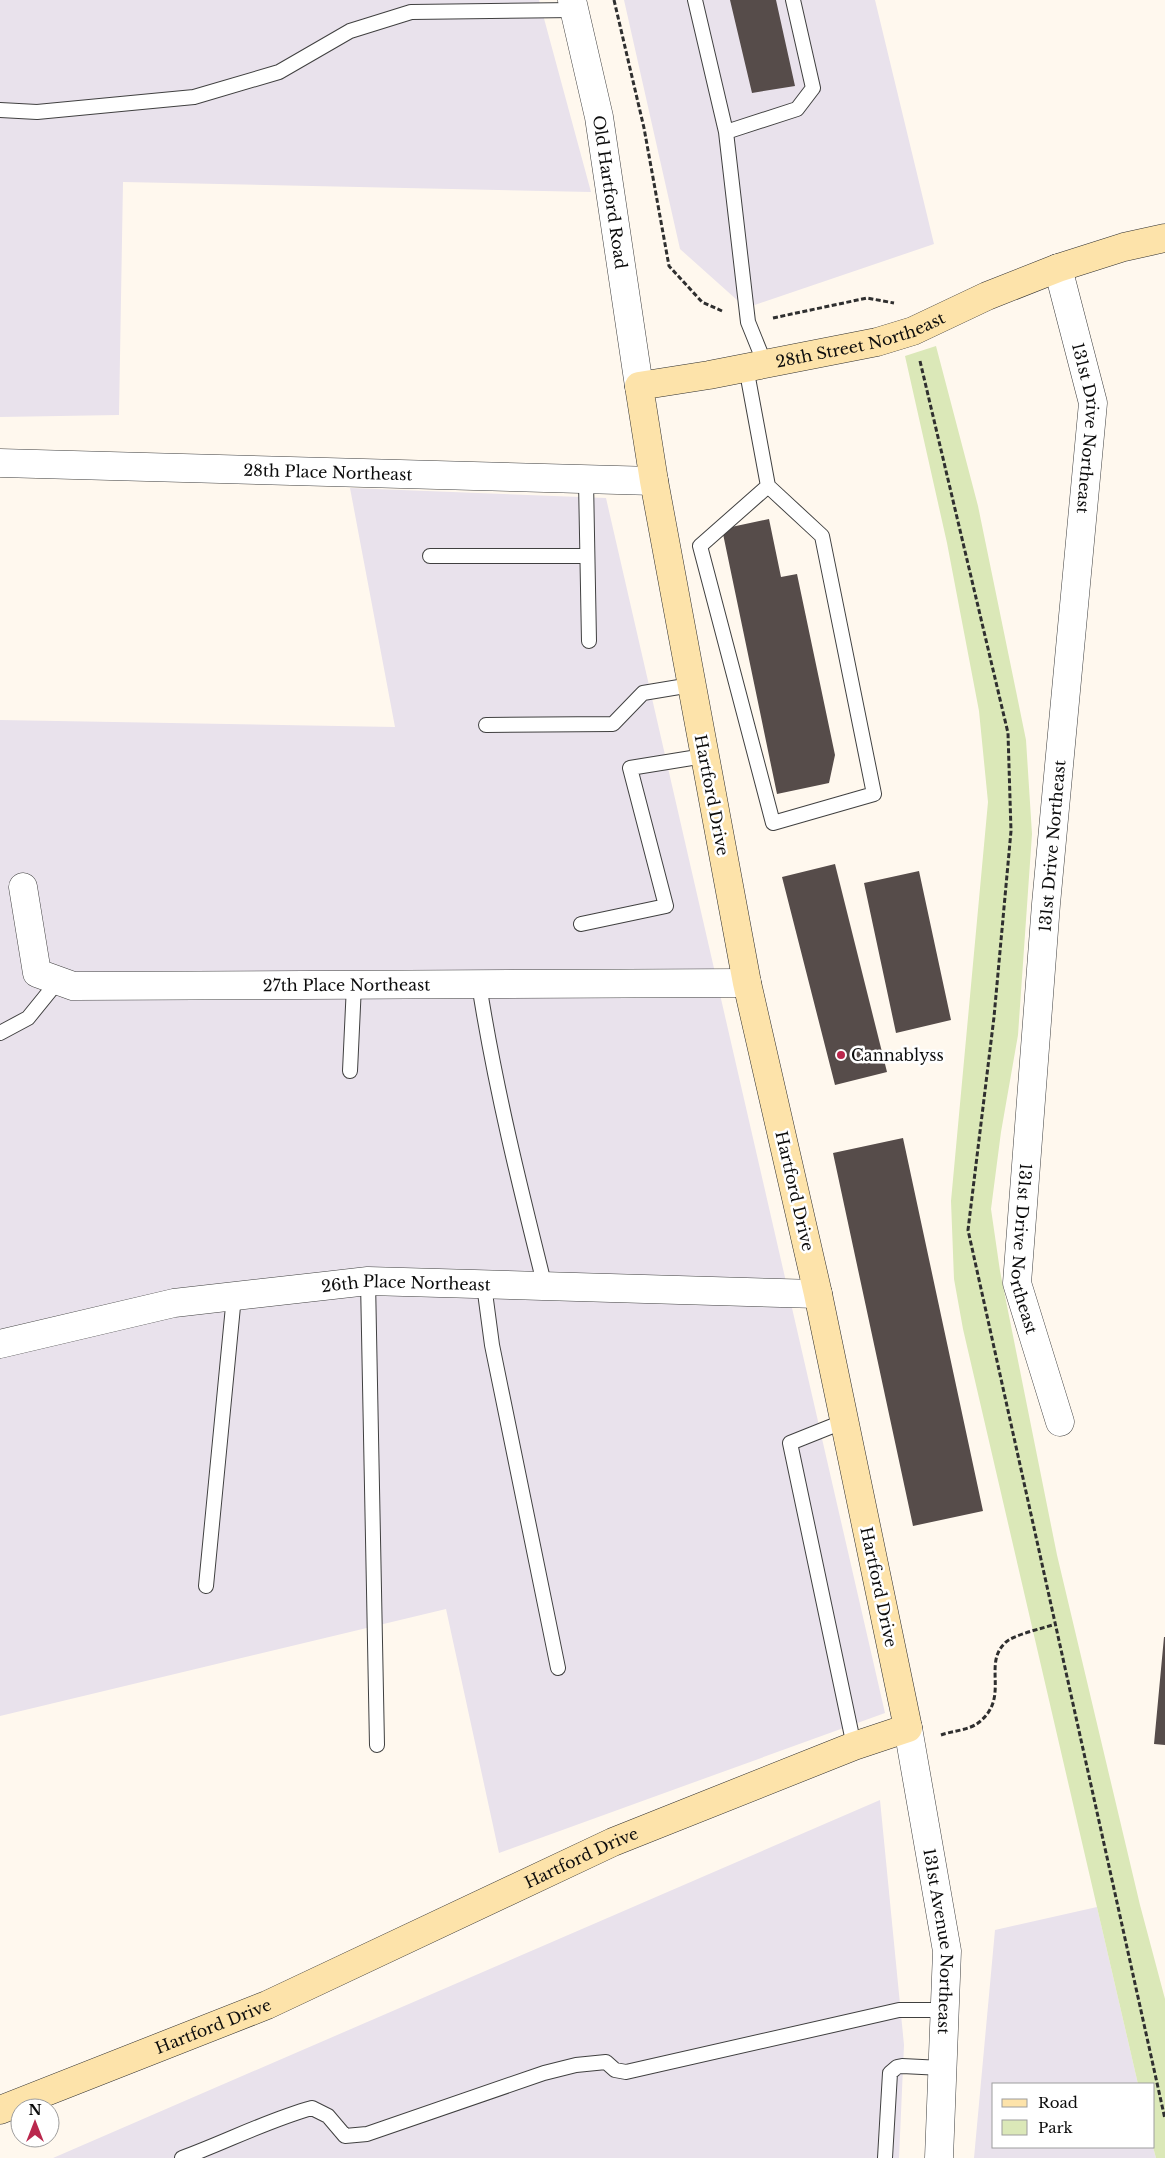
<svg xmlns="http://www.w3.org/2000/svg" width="1165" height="2158" font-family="'Libre Baskerville',serif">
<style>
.industrial{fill:#e9e2ec}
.green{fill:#dbe8b8}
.building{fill:#564c4a}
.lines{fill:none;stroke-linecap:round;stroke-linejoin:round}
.service-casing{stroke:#404040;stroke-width:16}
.minor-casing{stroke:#404040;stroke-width:29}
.tertiary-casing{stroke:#404040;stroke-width:29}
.secondary-casing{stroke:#2f2f2f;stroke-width:29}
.path{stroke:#2f2f2f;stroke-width:3;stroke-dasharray:5 2.5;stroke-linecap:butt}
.service{stroke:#fff;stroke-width:14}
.minor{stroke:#fff;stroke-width:28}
.tertiary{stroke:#fff;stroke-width:28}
.secondary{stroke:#fde3aa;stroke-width:28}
.poi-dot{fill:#ba284d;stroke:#fff;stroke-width:2}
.labels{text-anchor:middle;stroke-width:5;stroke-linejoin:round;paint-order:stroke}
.street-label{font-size:16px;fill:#0d0d0d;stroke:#fff}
.poi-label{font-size:16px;fill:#0d0d0d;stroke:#fff;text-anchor:start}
</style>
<rect width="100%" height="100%" fill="#fff8ee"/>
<path class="industrial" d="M0 0H539L591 192 123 182 119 415 0 417Z
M624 0H875L934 244 746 308 680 249Z
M350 488 606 498 885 1713 499 1853 446 1609 0 1716V720L395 727Z
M880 1800 904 2045 899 2158H53Z
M1097 1907 1138 2084H994V2147H1153L1156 2158H974L995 1930Z"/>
<path class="green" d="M936 346 978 506 1016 691 1026 740 1032 834 1018 1035 1001 1132 991 1209 1000 1271 1057 1555 1140 1905 1165 1999V2158H1156L1153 2147 1154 2084H1138L963 1329 954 1279 951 1201 988 802 979 711 947 543 905 356Z"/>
<path class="building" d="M730 0H776L795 86 752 93Z
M769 519 781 577 797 574 835 755 829 783 777 794 722 529Z
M835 864 887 1072 835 1085 782 877Z
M919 871 951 1020 896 1033 864 883Z
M903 1138 983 1511 913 1526 833 1153Z
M1164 1637H1165V1745L1154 1744Z"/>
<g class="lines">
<g class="service-casing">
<path id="service" d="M695 0 726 132 748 322 765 364
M0 110 37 112 194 97 279 72 350 31 411 12 574 10
M726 132 797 109 813 88 793 0
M746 367 768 486 822 536 874 794 773 823 700 546 768 486
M586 481 589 641
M430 556H587
M486 725 613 724 643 693 691 685
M581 924 666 906 630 768 704 756
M479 984C495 1087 520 1187 545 1287
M0 1033 28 1018 58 981
M350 1071 354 985
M368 1281 377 1745
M484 1285 492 1345 558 1668
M845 1421 790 1443 854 1746
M206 1586 234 1296
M182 2158C226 2142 268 2120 312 2108L328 2116 345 2136 367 2134 544 2073 576 2065 606 2062 615 2070 626 2072 899 2010H945
M885 2158 890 2073 897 2067 902 2066 942 2068"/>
</g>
<g class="minor-casing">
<g id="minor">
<path id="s1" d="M1058 268 1093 403 1046 904 1017 1283 1060 1422"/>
<path id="s2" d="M0 463 654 481"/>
<path id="s3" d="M23 887 37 973 73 986 747 983"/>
<path id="s4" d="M0 1344 174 1303 368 1281 818 1294"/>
<path id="s5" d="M908 1728 947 1951 939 2158"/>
</g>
</g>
<g class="tertiary-casing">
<g id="tertiary">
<path id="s6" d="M572 0 599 117 639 386"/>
</g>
</g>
<g class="secondary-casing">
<g id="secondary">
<path id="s7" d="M0 2110 267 2005 613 1842 854 1746 908 1728 818 1294 747 983 654 481 639 386 709 375 877 342 913 331 987 296 1058 268 1124 247 1165 238"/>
</g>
</g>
<path class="path" d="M614 0 644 128 669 266 702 302 722 311
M773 318 867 298 894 303
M920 361 1008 733 1011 831 994 1017 968 1230 1165 2119
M941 1735C952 1731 969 1730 978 1723 1011 1698 982 1665 1005 1643 1012 1635 1044 1628 1056 1624"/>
<use href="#service" class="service"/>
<use href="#minor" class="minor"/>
<use href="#tertiary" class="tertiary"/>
<use href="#secondary" class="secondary"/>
</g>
<circle class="poi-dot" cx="841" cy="1055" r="5"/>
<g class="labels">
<g class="street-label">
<text dy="6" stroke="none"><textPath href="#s6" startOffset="196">Old Hartford Road</textPath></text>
<text dy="6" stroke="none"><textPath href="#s7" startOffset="2581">28th Street Northeast</textPath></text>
<text dy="6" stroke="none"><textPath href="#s1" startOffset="164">131st Drive Northeast</textPath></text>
<text dy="6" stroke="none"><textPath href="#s2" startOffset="328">28th Place Northeast</textPath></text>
<text transform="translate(712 795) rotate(79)" y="6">Hartford Drive</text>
<text transform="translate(1052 846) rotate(-85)" y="6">131st Drive Northeast</text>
<text dy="6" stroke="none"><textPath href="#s3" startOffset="399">27th Place Northeast</textPath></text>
<text transform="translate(795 1191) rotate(77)" y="6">Hartford Drive</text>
<text dy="6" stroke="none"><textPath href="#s1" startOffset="989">131st Drive Northeast</textPath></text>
<text dy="6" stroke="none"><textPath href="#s4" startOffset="412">26th Place Northeast</textPath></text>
<text transform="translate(879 1587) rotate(78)" y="6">Hartford Drive</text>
<text dy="6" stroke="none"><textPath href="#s7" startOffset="634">Hartford Drive</textPath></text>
<text dy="6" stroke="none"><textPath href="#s5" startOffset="216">131st Avenue Northeast</textPath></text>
<text dy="6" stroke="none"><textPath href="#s7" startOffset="229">Hartford Drive</textPath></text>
</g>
<g class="poi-label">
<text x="851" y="1061">Cannablyss</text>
</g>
</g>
<rect x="992" y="2083" width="162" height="65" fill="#ffffff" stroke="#9e9e9e"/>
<rect x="1002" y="2099" width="25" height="8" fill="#fde3aa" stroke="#9e9e9e"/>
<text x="1038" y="2108" font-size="15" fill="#0d0d0d">Road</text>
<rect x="1002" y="2120" width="25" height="15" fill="#dbe8b8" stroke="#9e9e9e"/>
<text x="1038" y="2133" font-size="15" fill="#0d0d0d">Park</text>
<g transform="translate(35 2123)"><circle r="24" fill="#ffffff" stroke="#9e9e9e"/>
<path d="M0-4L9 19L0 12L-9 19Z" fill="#ba284d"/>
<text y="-8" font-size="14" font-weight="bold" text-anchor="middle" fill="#0d0d0d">N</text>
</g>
</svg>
